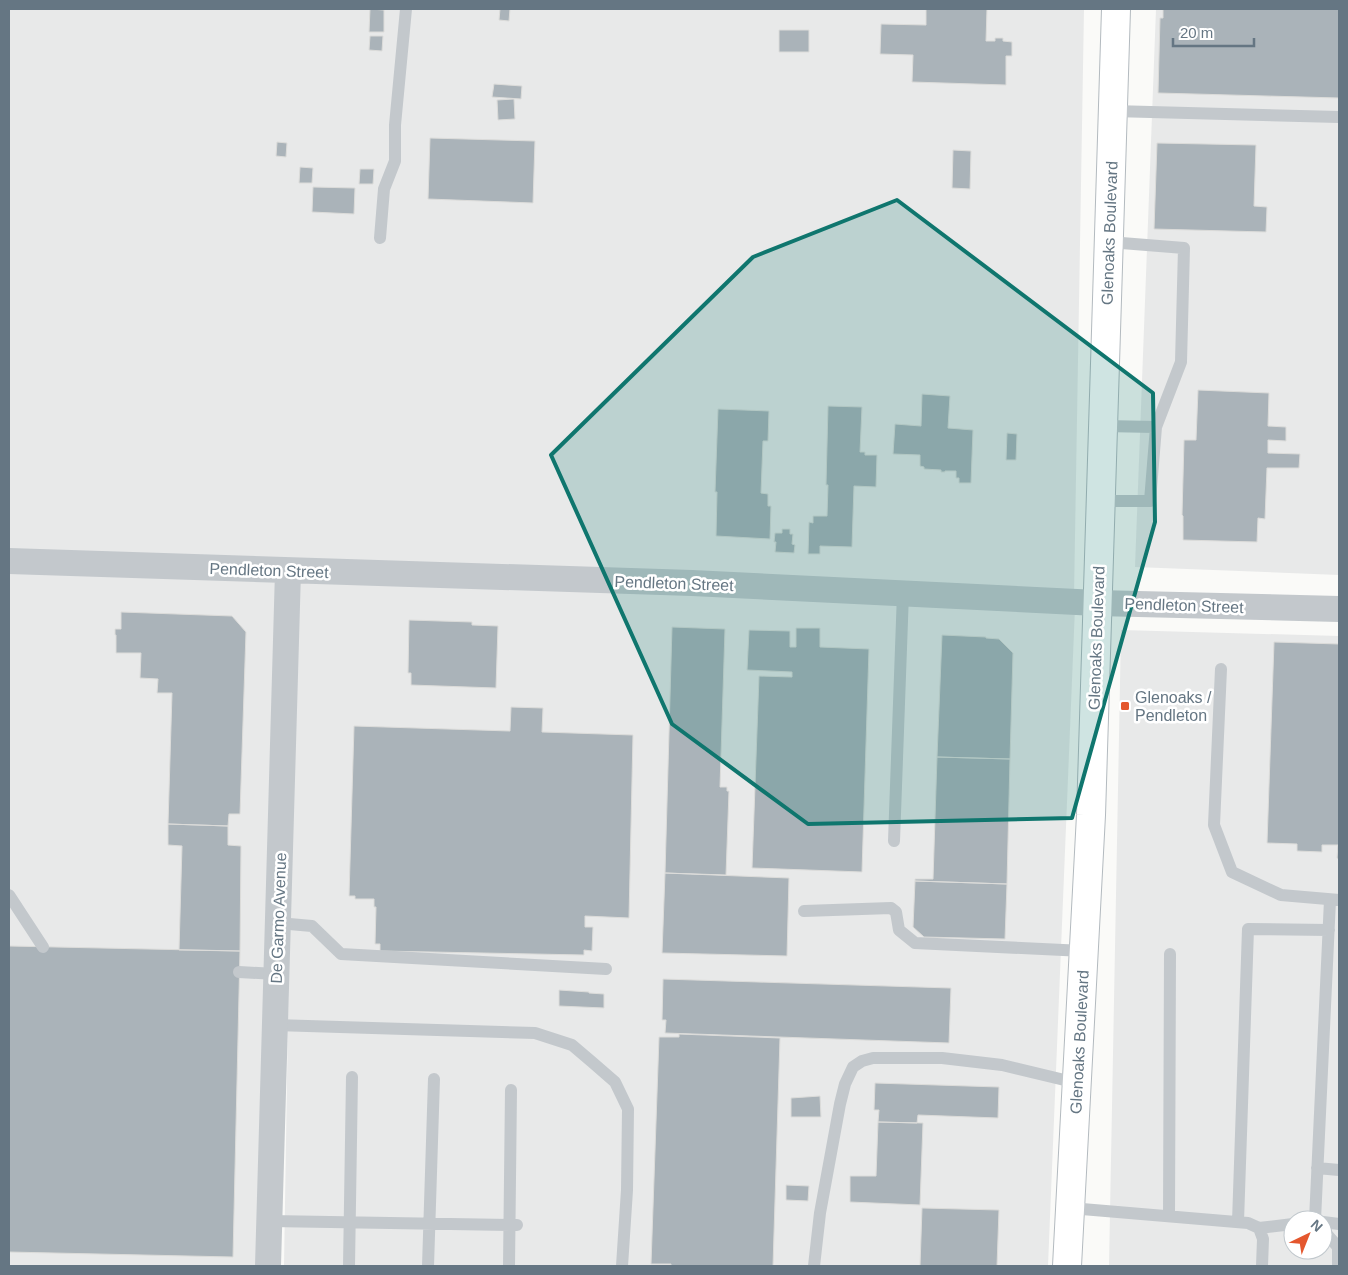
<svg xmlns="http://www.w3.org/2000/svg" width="1348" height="1275" font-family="Arial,sans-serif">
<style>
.built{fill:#e8e9e9;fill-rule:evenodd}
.building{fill:#aab3b9;stroke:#dcdcda}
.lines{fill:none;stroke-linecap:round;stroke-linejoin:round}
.secondary-casing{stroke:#b3babf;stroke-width:30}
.service{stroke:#c3c8cc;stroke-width:12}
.minor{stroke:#c3c8cc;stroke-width:26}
.secondary{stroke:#fff;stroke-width:28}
.marked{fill:#0f766e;fill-opacity:0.2;stroke:#0f766e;stroke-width:4;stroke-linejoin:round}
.poi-dot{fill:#e4572e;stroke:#fff;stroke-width:2}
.labels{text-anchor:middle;stroke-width:5;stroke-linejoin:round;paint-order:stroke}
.street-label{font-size:16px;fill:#657683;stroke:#fff}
.poi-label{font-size:16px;fill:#657683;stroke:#fff;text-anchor:start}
</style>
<rect width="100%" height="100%" fill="#fafaf8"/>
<path class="built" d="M9 9H1084L1074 595 9 555Z
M1156 9H1339V575L1135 567Z
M9 568 280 577 256 1266H9Z
M295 581 1075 607 1048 1266H284Z
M1121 630 1339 636V1266H1109ZM1293 1220H1323V1250H1293Z"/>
<path class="building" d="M370 9 384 10V32H369Z
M500 9H510L509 21 499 20Z
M926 9H987L986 41H995V38H1003V41L1012 42V56H1006V85L912 82 913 55 880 54 881 24 926 25Z
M1163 9H1339V98L1158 93 1160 18H1163Z
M779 30H809V52H779Z
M370 36H383L382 51 369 50Z
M494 84 522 86 521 99 492 97Z
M514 99 515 119 498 120 497 100Z
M430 138 535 141 533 203 428 199Z
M277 142 287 143 286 157 276 156Z
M1157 143 1256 145 1254 206 1267 207 1266 232 1154 229Z
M953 150 971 151 970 189 952 188Z
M300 167 313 168 312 183H299Z
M360 169H374L373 184H359Z
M313 187 355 188 354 214 312 212Z
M1198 390 1269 393 1268 426 1286 427V441L1268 440V453L1300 454 1299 468H1267L1265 519 1258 518 1257 542 1183 540V516L1182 515 1184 440H1196Z
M922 394 950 396 948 428 973 430 971 483H959V478H956V471H945V472H941V470L924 469V467L920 466V455L893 454 895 424 921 426Z
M828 406 862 407 860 452H865V455H877L876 487 854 486 852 547 820 546V554H808L809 522 813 523V516H827L828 485H826Z
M718 409 769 411 768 441H763L761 493 768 494V506H771L770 539 716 536 717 492H715Z
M1007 433 1017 434 1016 460H1006Z
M782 529H790V534H793L792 544 795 545 794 553 775 552 776 542H774L775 533H782Z
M121 612 232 616 246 632 240 814H229L228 826 168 824 172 693H157L158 679 140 678 141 653H116V635H115V629H121Z
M409 620 472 622V625L498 626 496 688 411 685V673H408Z
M672 627 725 629 720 787H727V791H729L726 875 665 873Z
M796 628H820V647L869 649 862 872 752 868 759 676 792 677V672L747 670 749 630 790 631V647H796Z
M942 635 986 637V638L999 639 1013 653 1010 759 937 757Z
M1274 642 1339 644V859L1337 858 1338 845H1322V852L1297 851V844L1267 843Z
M511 707 543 708 542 732 633 735 629 918 585 916V927H593L592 951 584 950V955L380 951V944H375L376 907H374V899H355V896H349L354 726 510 731Z
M937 757 1010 759 1007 884 915 881V879H933Z
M168 824 228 826V845L241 846 240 951 179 950 182 846 168 845Z
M665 873 789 878 787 956 662 953Z
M915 881 1007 884 1005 939 924 937 913 927Z
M9 946 240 951 233 1257 9 1252Z
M663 979 951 988 949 1043 665 1033 666 1020H662Z
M559 990 589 992V993L604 994V1008L559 1006Z
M679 1034 780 1038 773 1266H671V1264H651L659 1037H679Z
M875 1083 999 1087 998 1118 918 1115 917 1123 878 1122 879 1110H874Z
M820 1096 821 1117H791V1098Z
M878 1122 923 1123 920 1205 850 1202V1176H876Z
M786 1185 809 1186 808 1201 786 1200Z
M922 1208 999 1210 997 1266H920Z"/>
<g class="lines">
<g class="secondary-casing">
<path id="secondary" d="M1067 1266 1091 815 1116 9"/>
</g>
<path class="service" d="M1113 111 1339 117
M380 238 384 189 395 161V125L406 9
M1109 242 1184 248 1181 362 1156 427
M1100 501H1150L1156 427 1103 426
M1221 669 1214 825 1232 872 1281 895 1339 900
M894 841 903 593
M9 895 43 947
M804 911 891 908 896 912 899 930 915 943 1084 951
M278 923 312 926 341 954 606 969
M239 972 276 974
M275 1025 535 1033 572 1045 592 1062 615 1082 628 1109 627 1190 622 1266
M1317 1168 1339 1170
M1070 1208 1248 1223 1259 1228 1263 1239 1262 1266
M1169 1216 1170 954
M1315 1220 1330 900
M270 1221 517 1225
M1238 1222 1248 929 1329 930
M1323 1222 1339 1224
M1259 1228 1293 1224
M1323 1230 1338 1247V1266
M349 1266 352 1077
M428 1266 434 1079
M509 1266 511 1090
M814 1266 820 1213 840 1104 845 1084 853 1067 862 1061 873 1058H942L1002 1065 1077 1083"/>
<path class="minor" d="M9 561 692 583 1097 603 1339 609
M268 1266 288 571"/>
<use href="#secondary" class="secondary"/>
</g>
<path class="marked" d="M897 200 1153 393 1155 522 1072 818 808 824 672 724 551 455 753 257Z"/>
<rect class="poi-dot" x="1120" y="701" width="10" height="10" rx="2.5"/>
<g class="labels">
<g class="street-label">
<text transform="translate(1109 233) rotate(-88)" y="6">Glenoaks Boulevard</text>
<text transform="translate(269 570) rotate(2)" y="6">Pendleton Street</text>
<text transform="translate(674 583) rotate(2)" y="6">Pendleton Street</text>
<text transform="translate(1184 605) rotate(2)" y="6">Pendleton Street</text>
<text transform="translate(1096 638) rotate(-88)" y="6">Glenoaks Boulevard</text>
<text transform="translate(278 918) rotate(-88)" y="6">De Garmo Avenue</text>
<text transform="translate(1079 1042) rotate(-87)" y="6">Glenoaks Boulevard</text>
</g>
<g class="poi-label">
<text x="1135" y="703">Glenoaks /<tspan x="1135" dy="18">Pendleton</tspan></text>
</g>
</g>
<rect width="1348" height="1275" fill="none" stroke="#657683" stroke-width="20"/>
<g transform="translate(1308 1235) rotate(43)"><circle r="24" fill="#ffffff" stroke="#c1c8cd"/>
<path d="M0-4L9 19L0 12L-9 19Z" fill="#e4572e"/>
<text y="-8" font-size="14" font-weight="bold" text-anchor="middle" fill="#657683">N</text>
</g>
<path d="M1173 38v8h81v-8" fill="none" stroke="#657683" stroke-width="2.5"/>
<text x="1180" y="38" font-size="15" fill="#657683" stroke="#ffffff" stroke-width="4" paint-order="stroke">20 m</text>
</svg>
